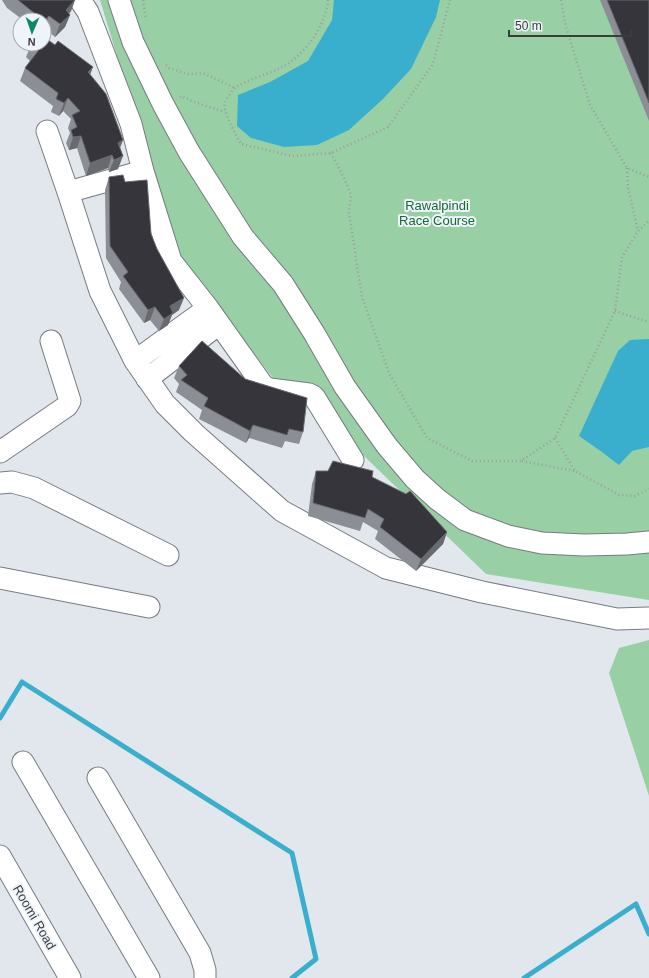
<svg xmlns="http://www.w3.org/2000/svg" width="649" height="978" font-family="Arial,sans-serif">
<style>
.green{fill:#99cfa4}
.water{fill:#39afcd}
.lines{fill:none;stroke-linecap:round;stroke-linejoin:round}
.stream{stroke:#39afcd;stroke-width:5}
.minor-casing{stroke:#767c80;stroke-width:23}
.path{stroke:#999da1;stroke-width:2.5;stroke-dasharray:1 3;stroke-linecap:butt}
.minor{stroke:#fff;stroke-width:21}
.wall{fill:#8b8e94}
.shaded-wall{fill:#696a70}
.building{fill:#35353b;stroke:#696a70}
.labels{text-anchor:middle;stroke-width:4;stroke-linejoin:round;paint-order:stroke}
.park-label{font-size:13px;fill:#176935;stroke:#eef4f9}
.street-label{font-size:13px;fill:#3a3c3e;stroke:#eef4f9}
</style>
<rect width="100%" height="100%" fill="#e1e7ec"/>
<path class="green" d="M100 0H649V600L486 574 362 454 314 385 274 379 179 261Z
M649 640V796L609 673 619 648Z"/>
<path class="water" d="M334 0H440L436 17 411 69 383 99 349 130 317 145 284 147 251 138 237 126 238 95 270 82 308 61 332 20Z
M649 339V447L632 451 619 465 602 452 579 436 618 351 630 340Z"/>
<g class="lines">
<path class="stream" d="M0 718 22 682 292 853 316 959 292 978
M524 978 636 904 649 934"/>
<g class="minor-casing">
<path id="minor" d="M80 0 88 12 131 124 143 171 171 261 208 308 262 384 265 387 270 389 309 394 313 396 315 398 353 460
M119 0 133 42 163 104 189 152 243 237 283 284 314 333 345 387 387 446 415 479 437 499 465 520 508 536 542 543 584 545 627 544 649 542
M47 131 68 192 100 291 135 361 165 404 194 433 282 511 386 568 482 592 617 619 649 618
M68 192 143 171
M135 361 208 308
M147 379 219 324
M0 452 67 406 70 401 51 341
M0 483 12 482 34 488 168 555
M0 578 149 607
M23 762 149 978
M98 778 200 953 205 970V978
M0 856 70 978"/>
</g>
<path class="path" d="M143 0 146 19
M328 0C326 24 307 52 286 65 270 74 251 78 236 87 233 89 226 99 225 102 222 111 236 135 241 144L292 156 331 153 388 127 433 64 450 0
M561 0 566 27 590 105 627 168 649 177
M166 65 169 68 188 74 203 73 235 88
M180 97 181 96 194 102 225 112
M331 153 344 178 351 195 349 213 362 297 389 373 427 438 472 461H521L555 438 615 311 622 257 638 231 649 221
M627 168 628 188 638 231
M615 311 649 322
M555 438 575 471 619 495 635 496 649 489
M522 461 575 471"/>
<use href="#minor" class="minor"/>
</g>
<path class="wall" d="M2 0H75L71 11 69 14 70 15 65 27 55 37 44 28V20H23L7 8Z
M600 0H649V121Z
M31 45H55L93 67 90 74 123 140 120 148 118 169 109 172 108 168 86 176 77 148 69 150 66 143 70 133 68 128 71 119 63 111 59 116 51 112 53 106 20 81 25 68 30 61 26 57Z
M109 177 125 182 151 234 179 310 172 315 168 325 159 331 150 320 144 323 119 289 121 282 106 258 105 190Z
M179 366 303 432 299 444 285 441 282 448 249 438 246 443 199 419 202 410 176 392 179 384 174 378Z
M316 471 372 477 447 532 443 544 416 571 375 539 378 531 363 522 360 531 308 516 312 484Z"/>
<path class="shaded-wall" d="M75 0 71 11 62 22 66 10Z
M70 15 65 27 55 37 60 24Z
M49 16 44 28V21Z
M93 67 88 80V72Z
M68 98 63 111 59 116 64 103Z
M81 136 77 148 69 150 73 137Z
M123 140 118 152V143Z
M112 155 108 168 86 176 90 163Z
M123 156 118 169 109 172 114 160Z
M184 298 179 310 172 315 168 325 159 331 164 319 170 306Z
M155 307 150 320 144 323 148 310Z
M253 425 249 438 246 443 250 431Z
M447 532 443 544 416 571 421 559Z"/>
<path class="building" d="M18 0H75L66 10 70 15 60 24 49 16 44 21Z
M607 0H649V103Z
M44 37 55 45 58 41 93 67 88 72 106 94 123 140 118 143 123 156 114 160 112 155 90 163 81 136 73 137 71 130 77 127 72 115 80 111 68 98 64 103 56 99 58 93 25 68 38 51 31 45 32 44H44Z
M123 175 125 182 147 180 151 234 157 249 184 298 170 306 173 313 164 319 155 307 148 310 123 276 128 272 110 246 109 177Z
M202 341 245 379 307 398 303 432 289 429 287 435 253 425 250 431 204 406 208 398 181 380 187 375 179 366Z
M333 461 373 471 372 477 406 494 410 491 447 532 421 559 380 527 384 519 368 509 365 518 313 503 316 471H328Z"/>
<g class="labels">
<g class="park-label">
<text x="437" y="210">Rawalpindi<tspan x="437" dy="15">Race Course</tspan></text>
</g>
<g class="street-label">
<text transform="translate(35 917) rotate(60)" y="5">Roomi Road</text>
</g>
</g>
<g transform="translate(32 32) rotate(182)"><circle r="19" fill="#eef4f9" stroke="#a6aaae"/>
<path d="M0-3L7 15L0 10L-7 15Z" fill="#0f886a"/>
<text y="-6" font-size="11" font-weight="bold" text-anchor="middle" fill="#3a3c3e">N</text>
</g>
<path d="M509 30v6h122v-6" fill="none" stroke="#3a3c3e" stroke-width="2"/>
<text x="515" y="30" font-size="12" fill="#3a3c3e" stroke="#eef4f9" stroke-width="3" paint-order="stroke">50 m</text>
</svg>
